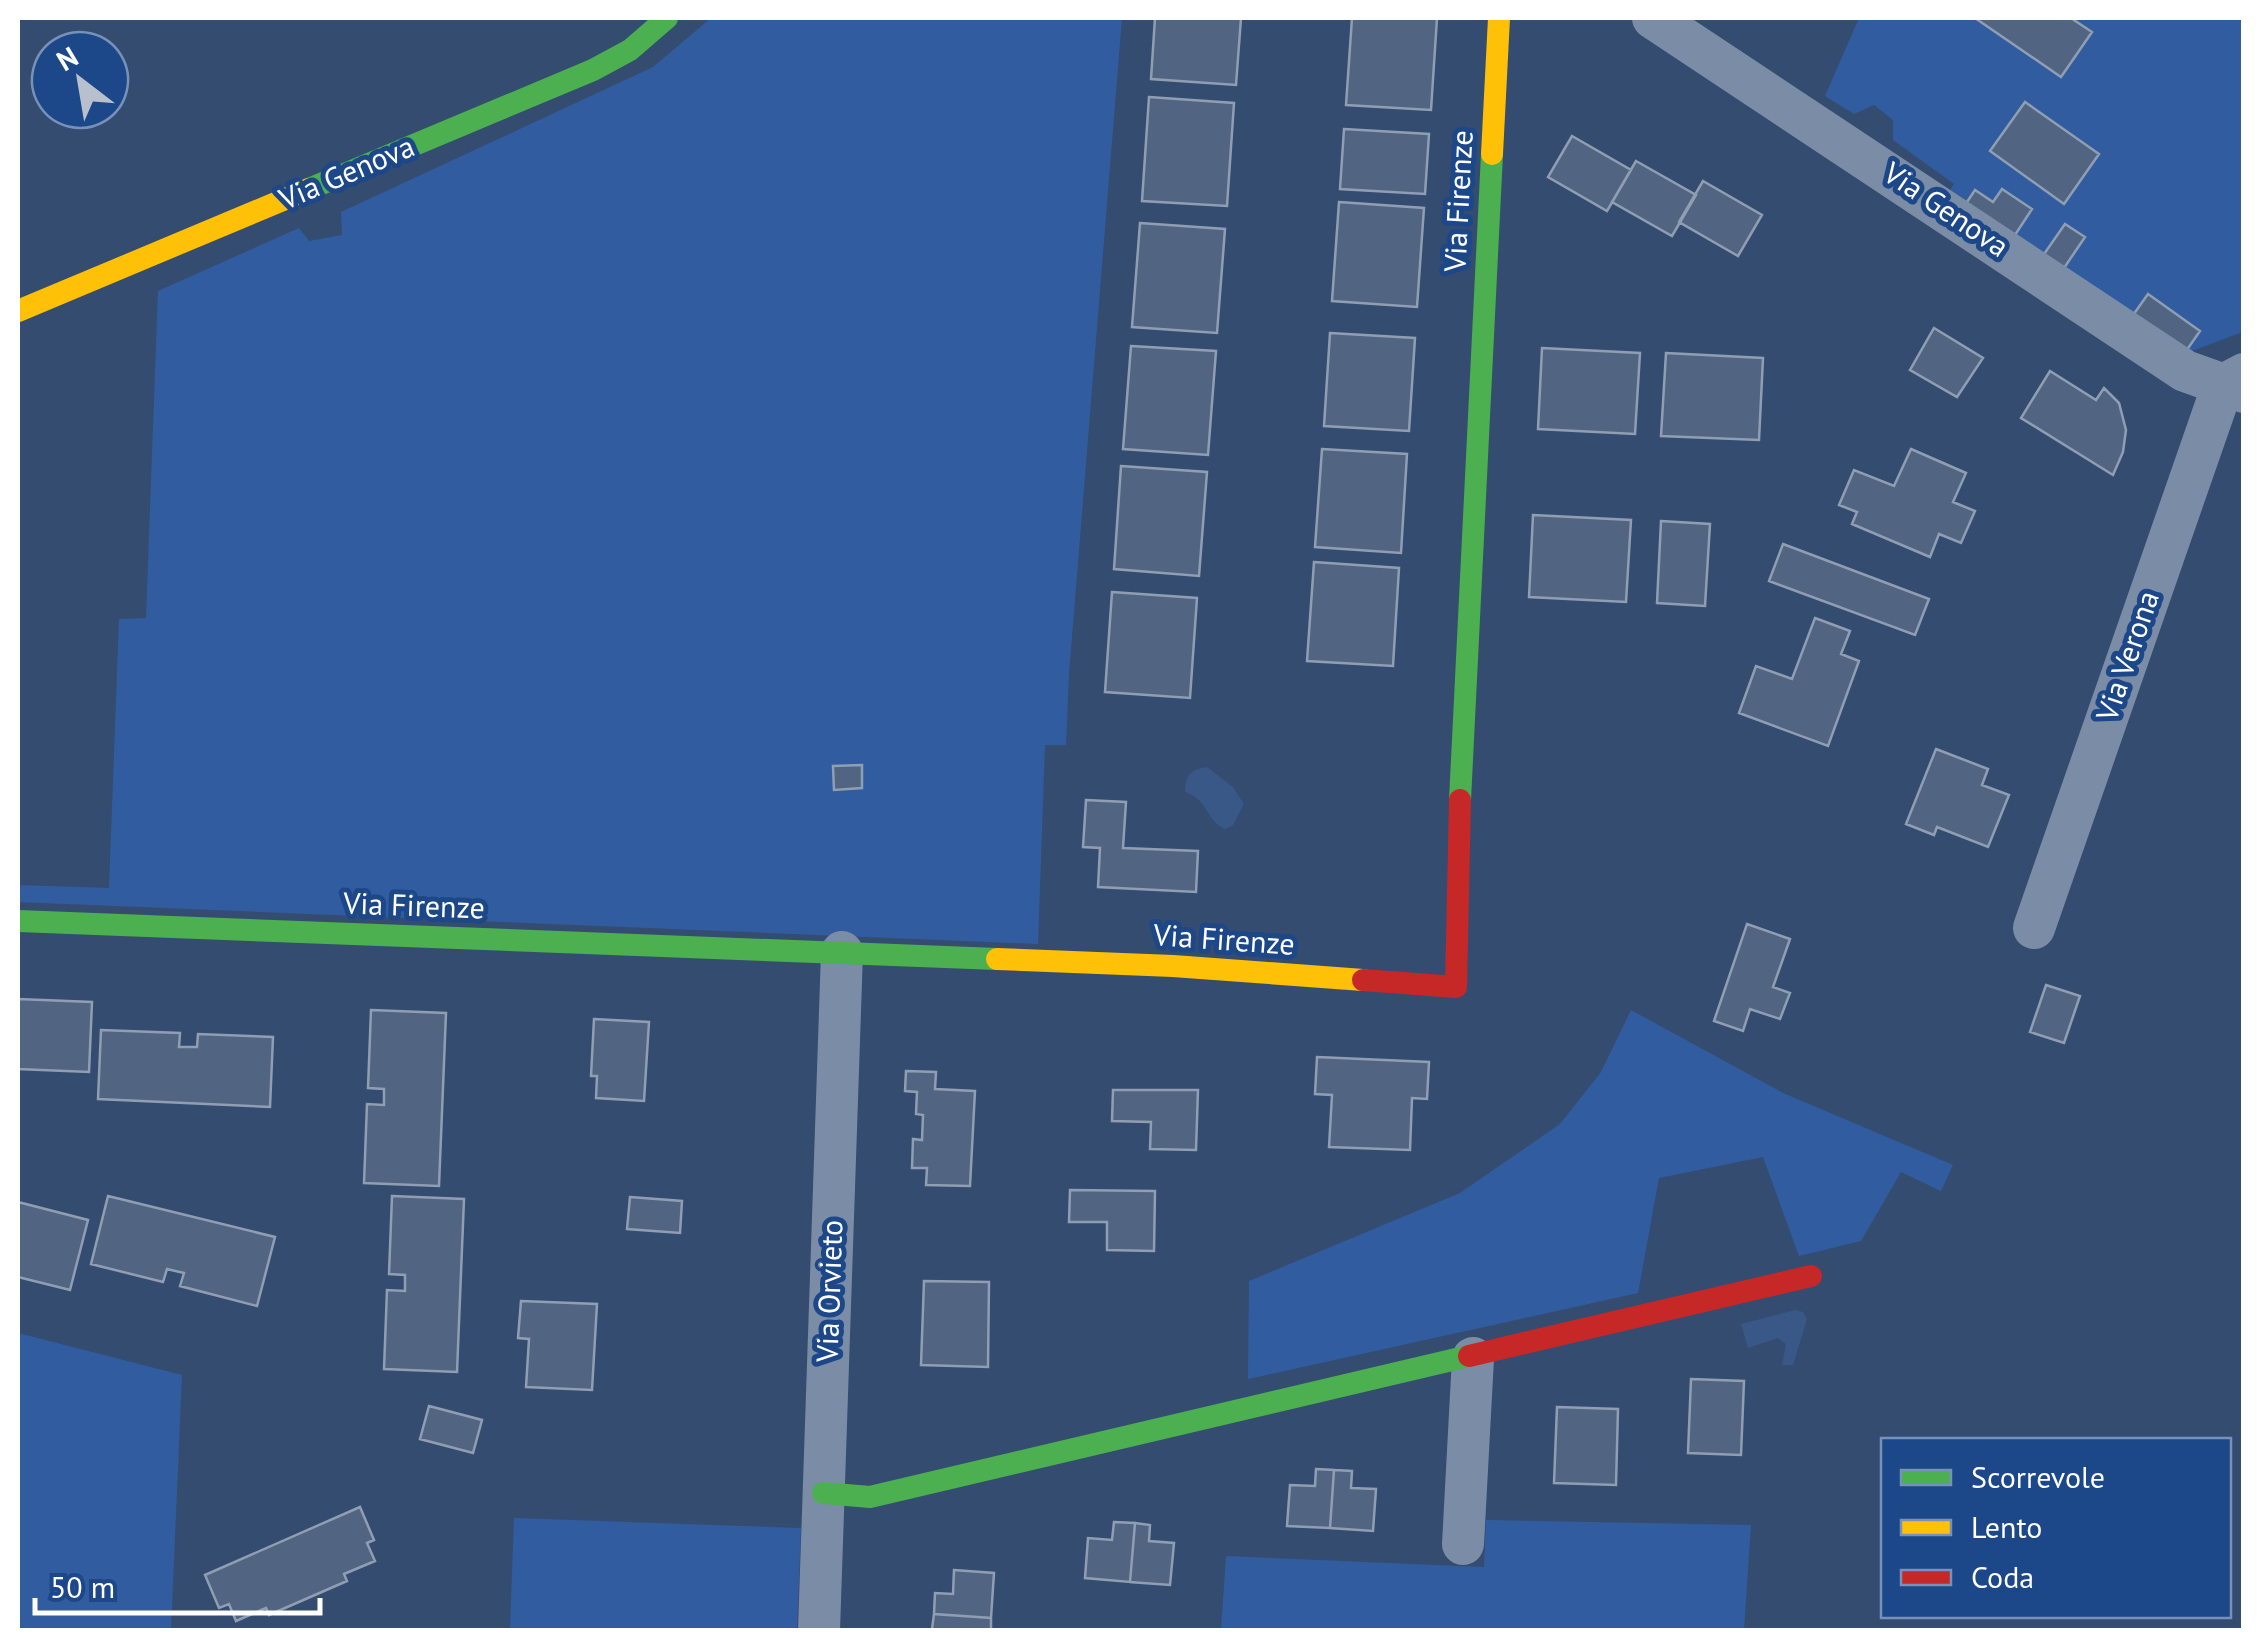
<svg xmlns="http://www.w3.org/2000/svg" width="2261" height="1648" font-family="'PT Sans',sans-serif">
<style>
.green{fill:#315da0}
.water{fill:#395887}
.building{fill:#516481;stroke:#909eb3;stroke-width:2.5}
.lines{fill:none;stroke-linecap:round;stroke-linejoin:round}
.street{stroke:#7b8da6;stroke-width:42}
.fast{stroke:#4caf50;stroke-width:22}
.slow{stroke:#ffc107;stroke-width:22}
.jam{stroke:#c62828;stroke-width:22}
.labels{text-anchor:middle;stroke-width:10;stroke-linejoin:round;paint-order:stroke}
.street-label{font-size:30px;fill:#fff;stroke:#1c4789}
</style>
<rect width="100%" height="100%" fill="#344c70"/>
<path class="green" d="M711 18H1122L1069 674 1066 745H1045L1038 944 18 902V885L109 888 119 619 146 618 158 291 299 228 309 241 342 235 341 212 653 67Z
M1859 18H2243V326L2240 333 2184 354 1947 194 1954 184 1893 140V120L1874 105 1854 114 1825 96Z
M1631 1010 1783 1093 1953 1165 1941 1191 1901 1172 1861 1241 1799 1256 1763 1157 1659 1178 1638 1293 1248 1379 1249 1281 1460 1193 1560 1124 1601 1072Z
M18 1333 182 1375 171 1630H18Z
M514 1518 801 1528 797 1630H510Z
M1486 1520 1751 1525 1744 1630H1221L1226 1556 1484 1567Z"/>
<path class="water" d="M1207 767 1233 787 1244 804 1233 825 1225 829C1206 821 1209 800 1185 792 1185 776 1191 769 1207 767Z
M1795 1310 1803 1312 1807 1319 1793 1365H1782L1786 1344 1778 1338 1748 1348 1741 1324Z"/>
<path class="building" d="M1155 18H1241L1236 85 1151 79Z
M1352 18H1437L1431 110 1346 105Z
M1975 18H2075L2074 20 2092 32 2061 77Z
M1149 97 1234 103 1227 206 1142 201Z
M2025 102 2099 154 2064 204 1990 151Z
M1344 129 1429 134 1425 194 1340 189Z
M1572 136 1631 170 1607 211 1548 177Z
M1636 161 1696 195 1672 236 1612 202Z
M1703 181 1762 215 1738 256 1679 222Z
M2002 189 2032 209 2013 238 1965 205 1975 190 1993 202Z
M1339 202 1424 208 1417 307 1332 301Z
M1140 223 1225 229 1217 333 1132 327Z
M2065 224 2085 237 2062 271 2042 257Z
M2148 294 2200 331 2184 354 2131 318Z
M1934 328 1983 358 1957 397 1910 370Z
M1330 333 1415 338 1409 431 1324 426Z
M1131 346 1216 351 1208 455 1123 449Z
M1542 348 1640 353 1635 434 1538 429Z
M1666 353 1763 358 1759 440 1661 436Z
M2050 371 2096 400 2104 388 2119 403 2126 430 2123 452 2113 475 2021 418Z
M1322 449 1407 454 1401 553 1315 547Z
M1911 449 1966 473 1953 502 1975 511 1961 543 1939 534 1930 557 1852 524 1857 512 1839 505 1854 470 1894 486Z
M1121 466 1207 472 1199 576 1114 569Z
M1533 515 1631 520 1626 602 1529 597Z
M1661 521 1710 524 1705 606 1657 603Z
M1783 544 1929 599 1915 635 1769 581Z
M1314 562 1399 568 1393 666 1307 661Z
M1112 592 1197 598 1190 698 1105 692Z
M1815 618 1850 631 1841 654 1859 661 1828 746 1739 713 1756 666 1792 679Z
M1936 749 1988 769 1982 785 2009 795 1988 847 1937 827 1934 835 1906 824Z
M862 765V788L834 790 833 766Z
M1086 800 1126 802 1123 848 1198 851 1196 892 1098 887 1100 848 1083 847Z
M1747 924 1790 939 1773 987 1790 993 1780 1019 1750 1009 1743 1031 1714 1021Z
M2046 985 2080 996 2064 1043 2030 1032Z
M18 999 92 1002 89 1072 18 1069Z
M371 1010 446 1013 439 1186 364 1183 367 1104 384 1105V1089L368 1088Z
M594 1019 649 1022 644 1101 596 1098 597 1076H591Z
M101 1030 180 1033 179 1047H197L198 1034 273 1037 270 1107 98 1099Z
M1317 1057 1429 1062 1427 1099 1412 1098 1410 1150 1329 1147 1332 1095 1315 1094Z
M906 1071 936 1072 935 1089 975 1091 970 1186 926 1185 927 1168H912L913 1139 922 1140 923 1115 916 1114 917 1092 905 1091Z
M1113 1090H1198L1196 1150 1150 1149 1151 1122 1112 1121Z
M1070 1190 1155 1191 1154 1251 1107 1250V1222H1069Z
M108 1196 275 1237 257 1306 180 1286 184 1273 167 1269 163 1282 91 1264Z
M392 1196 464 1199 457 1372 384 1369 387 1290 405 1291V1275L389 1274Z
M630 1197 682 1201 680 1233 627 1229Z
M18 1202 88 1220 70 1290 18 1277Z
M924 1281 989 1282 988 1367 921 1365Z
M521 1301 597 1304 592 1390 526 1387 529 1339 518 1338Z
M1691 1379 1744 1381 1741 1455 1688 1453Z
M429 1406 482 1420 473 1453 420 1439Z
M1557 1407 1618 1409 1616 1485 1554 1483Z
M1316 1469 1334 1470 1330 1528 1287 1526 1290 1485 1315 1486Z
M1334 1470 1352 1471 1351 1488 1376 1489 1373 1531 1330 1528Z
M360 1507 374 1540 367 1543 375 1561 344 1574 347 1581 269 1615 266 1608 236 1621 229 1604 219 1608 205 1575Z
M1114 1522 1135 1523 1130 1582 1085 1578 1088 1538 1112 1540Z
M1135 1523 1150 1525 1149 1541 1174 1543 1170 1585 1130 1582Z
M954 1570 994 1573 991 1618 934 1614 935 1593 953 1594Z
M934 1614 991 1618V1630L932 1629Z"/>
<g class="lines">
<path class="street" d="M1653 18 2185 371 2244 392
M2034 928 2223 385 2244 374
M1463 1544 1473 1358
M819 1630 842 952"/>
<path class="fast" d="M309 189 593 70 630 50 667 18
M1460 800 1492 154
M18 921 997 959
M823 1493 870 1497 1469 1356"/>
<path class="slow" d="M1492 154 1499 18
M18 311 309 189
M997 959 1173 966 1363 980"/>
<path class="jam" d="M1363 980 1456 987 1460 800
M1469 1356 1811 1276"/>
</g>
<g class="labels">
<g class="street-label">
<text transform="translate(347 173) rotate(-23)" y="10">Via Genova</text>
<text transform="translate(1459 201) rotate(-87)" y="10">Via Firenze</text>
<text transform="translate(1946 210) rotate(34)" y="10">Via Genova</text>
<text transform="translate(2128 656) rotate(-71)" y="10">Via Verona</text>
<text transform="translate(414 906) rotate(2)" y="10">Via Firenze</text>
<text transform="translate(1224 940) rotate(4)" y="10">Via Firenze</text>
<text transform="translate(830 1291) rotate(-88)" y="10">Via Orvieto</text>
</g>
</g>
<rect width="2261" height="1648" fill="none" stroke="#ffffff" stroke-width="40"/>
<rect x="1881" y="1438" width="350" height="180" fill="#1c4789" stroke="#7791b8" stroke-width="2.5"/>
<rect x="1901" y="1470" width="50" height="15" fill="#4caf50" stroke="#7791b8" stroke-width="2.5"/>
<text x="1971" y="1488" font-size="30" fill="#ffffff">Scorrevole</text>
<rect x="1901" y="1520" width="50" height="15" fill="#ffc107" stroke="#7791b8" stroke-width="2.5"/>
<text x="1971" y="1538" font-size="30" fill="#ffffff">Lento</text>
<rect x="1901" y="1570" width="50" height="15" fill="#c62828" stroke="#7791b8" stroke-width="2.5"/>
<text x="1971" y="1588" font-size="30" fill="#ffffff">Coda</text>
<g transform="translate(80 80) rotate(329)"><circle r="48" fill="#1c4789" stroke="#7791b8" stroke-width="2.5"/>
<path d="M0-8L18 38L0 25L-18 38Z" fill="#b8c0cd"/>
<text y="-15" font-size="28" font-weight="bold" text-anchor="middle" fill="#ffffff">N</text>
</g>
<path d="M35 1598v15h285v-15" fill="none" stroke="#ffffff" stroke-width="5"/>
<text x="50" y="1598" font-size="30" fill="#ffffff" stroke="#1c4789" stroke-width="8" paint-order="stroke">50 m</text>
</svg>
